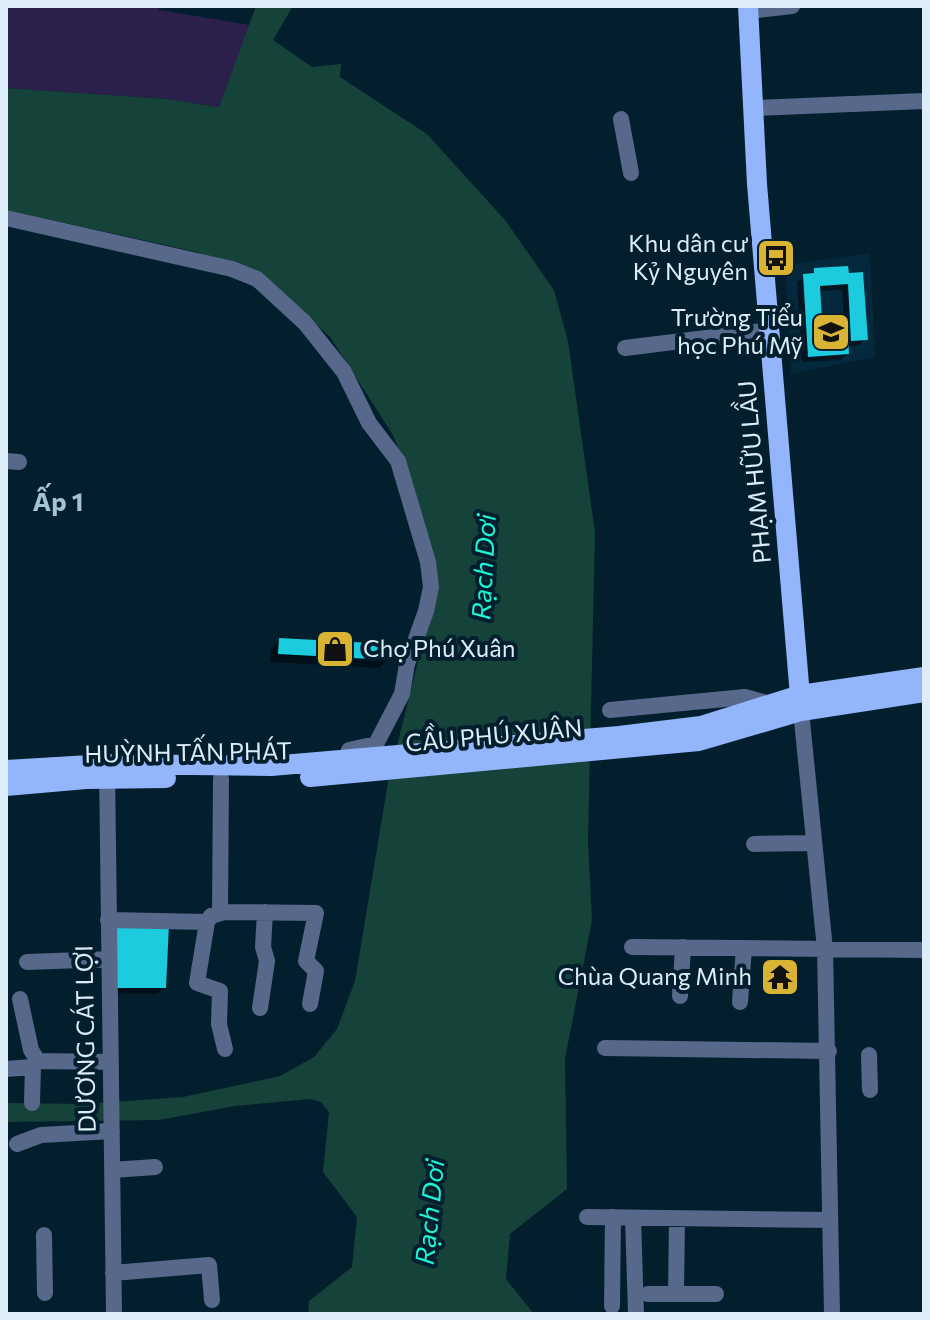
<svg xmlns="http://www.w3.org/2000/svg" width="930" height="1320" font-family="Commissioner,sans-serif">
<style>
.built{fill:#04293c}
.green{fill:#2b1f4c}
.water{fill:#154239}
.shadow{fill:#0007;fill-rule:evenodd}
.building{fill:#1ccbde}
.lines{fill:none;stroke-linecap:round;stroke-linejoin:round}
.minor{stroke:#57688a;stroke-width:16}
.major{stroke:#92b5fc;stroke-width:20}
.labels{text-anchor:middle;stroke-width:8;stroke-linejoin:round;paint-order:stroke}
.poi-label{font-size:24px;fill:#ddedf7;stroke:#031f2d;text-anchor:end}
.street-label{font-size:24px;fill:#ddedf7;stroke:#031f2d}
.neighbourhood-label{font-size:26px;font-weight:bold;fill:#a4c3d7;stroke:#031f2d}
.water-label{font-size:26px;font-style:italic;fill:#1bf8d6;stroke:#031f2d}
</style>
<rect width="100%" height="100%" fill="#031f2d"/>
<path class="built" d="M870 253 875 357 791 374 786 265Z"/>
<path class="green" d="M6 6H158L159 10 250 25 219 107 166 99 6 88Z"/>
<path class="water" d="M256 6H293L273 40 312 67 341 64 340 77 427 134 505 220 554 290 568 341 595 532 588 842 592 920 565 1059 567 1189 510 1234 506 1279 534 1314H308L309 1301 352 1267 357 1217 323 1172 329 1112 321 1102 310 1099 235 1106 159 1120 6 1122V1103L86 1104 183 1097 280 1076 314 1057 337 1029 355 981 388 782 435 593 415 491 393 435 330 337 298 308 255 275 197 252 6 210V88L166 99 219 107Z"/>
<path class="shadow" d="M846 268 865 339 859 345 847 346V353L841 360 802 362 797 282 815 270ZM842 290 845 337 821 338 819 291Z
M280 640 388 659 379 668 270 662 271 649Z
M106 931 164 988 157 994 107 993Z"/>
<path class="building" d="M848 266 849 273 863 272 868 340 851 341 848 284 820 286 823 336 848 335 849 354 808 357 803 274 814 273V268Z
M279 638 391 644 390 660 278 654Z
M112 923 169 924 166 988H113Z"/>
<g class="lines">
<path class="minor" d="M749 11 792 6
M754 108 924 101
M621 119 631 173
M6 218 232 269 257 279 305 323 344 372 369 423 398 461 428 562 431 587 426 611 407 664 402 694 376 744 349 750
M625 348 770 330
M6 461 19 462
M610 710 745 697 767 703
M801 711 825 949 832 1314
M107 768 114 1314
M754 844 813 843
M220 913 221 779
M108 920 207 922 211 916 224 912 316 913 306 961 316 971 310 1004
M207 922 197 983 220 991 219 1024 225 1049
M632 947 924 950
M27 962 109 959
M680 996 683 947
M20 999 31 1050 38 1061 111 1062
M740 1002 744 948
M260 1008 267 961 263 947 265 912
M605 1048 829 1051
M869 1055 870 1090
M6 1069 33 1067 32 1103
M17 1144 41 1135 112 1131
M112 1170 155 1167
M587 1217 830 1220
M633 1218 636 1314
M44 1235 45 1293
M113 1273 209 1265 212 1300
M648 1294H676L677 1219
M676 1294H716
M612 1306 613 1217"/>
<path class="major" d="M748 6 757 184 801 708
M6 770 107 764 271 766 619 736 701 726 800 695 924 677
M310 777 699 741 801 711 924 692
M6 786 86 779 166 778"/>
</g>
<defs>
<g id="bus-square" transform="scale(2)"><rect x="-9" y="-9" width="18" height="18" rx="4" fill="#d9b334" stroke="#031f2d"/><path d="M-5-6H5V4H4V6H2V4H-2V6H-4V4H-5ZM-3.5-4V0h7V-4ZM-3.5 1.2v1.5H-2V1.2ZM2 1.2v1.5H3.5V1.2Z" fill="#111"/></g>
<g id="school-square" transform="scale(2)"><rect x="-9" y="-9" width="18" height="18" rx="4" fill="#d9b334" stroke="#031f2d"/><path d="M0-5L7-2L0 1L-7-2ZM-4 1L0 2.5L4 1V4Q0 6-4 4Z" fill="#111"/></g>
<g id="shop-square" transform="scale(2)"><rect x="-9" y="-9" width="18" height="18" rx="4" fill="#d9b334" stroke="#031f2d"/><path d="M-5-2.5h2.3a2.7 3.5 0 0 1 5.4 0H5L5.5 6h-11ZM-1.5-2.5h3a1.5 2.3 0 0 0-3 0Z" fill="#111"/></g>
<g id="temple-square" transform="scale(2)"><rect x="-9" y="-9" width="18" height="18" rx="4" fill="#d9b334" stroke="#031f2d"/><path d="M0-6L5-2H3V0L6.5 2.5H4V6H1.5V3h-3V6H-4V2.5H-6.5L-3 0V-2H-5Z" fill="#111"/></g>
</defs>
<g fill-rule="evenodd">
<use href="#bus-square" x="776" y="258"/>
<use href="#school-square" x="831" y="332"/>
<use href="#shop-square" x="335" y="649"/>
<use href="#temple-square" x="780" y="977"/>
</g>
<g class="labels">
<g class="poi-label">
<text x="748" y="252">Khu dân cư<tspan x="748" dy="28">Kỷ Nguyên</tspan></text>
<text x="803" y="326">Trường Tiểu<tspan x="803" dy="28">học Phú Mỹ</tspan></text>
<text x="363" y="657" text-anchor="start">Chợ Phú Xuân</text>
<text x="752" y="985">Chùa Quang Minh</text>
</g>
<g class="street-label">
<text transform="translate(755 472) rotate(-95)" y="8">PHẠM HỮU LẦU</text>
<text transform="translate(494 736) rotate(-5)" y="8">CẦU PHÚ XUÂN</text>
<text transform="translate(188 753) rotate(-1)" y="8">HUỲNH TẤN PHÁT</text>
<text transform="translate(86 1039) rotate(-91)" y="8">DƯƠNG CÁT LỢI</text>
</g>
<g class="neighbourhood-label">
<text x="58" y="511">Ấp 1</text>
</g>
<g class="water-label">
<text transform="translate(484 567) rotate(-87)" y="9">Rạch Dơi</text>
<text transform="translate(430 1212) rotate(-84)" y="9">Rạch Dơi</text>
</g>
</g>
<rect width="930" height="1320" fill="none" stroke="#ddedf7" stroke-width="16"/>
</svg>
